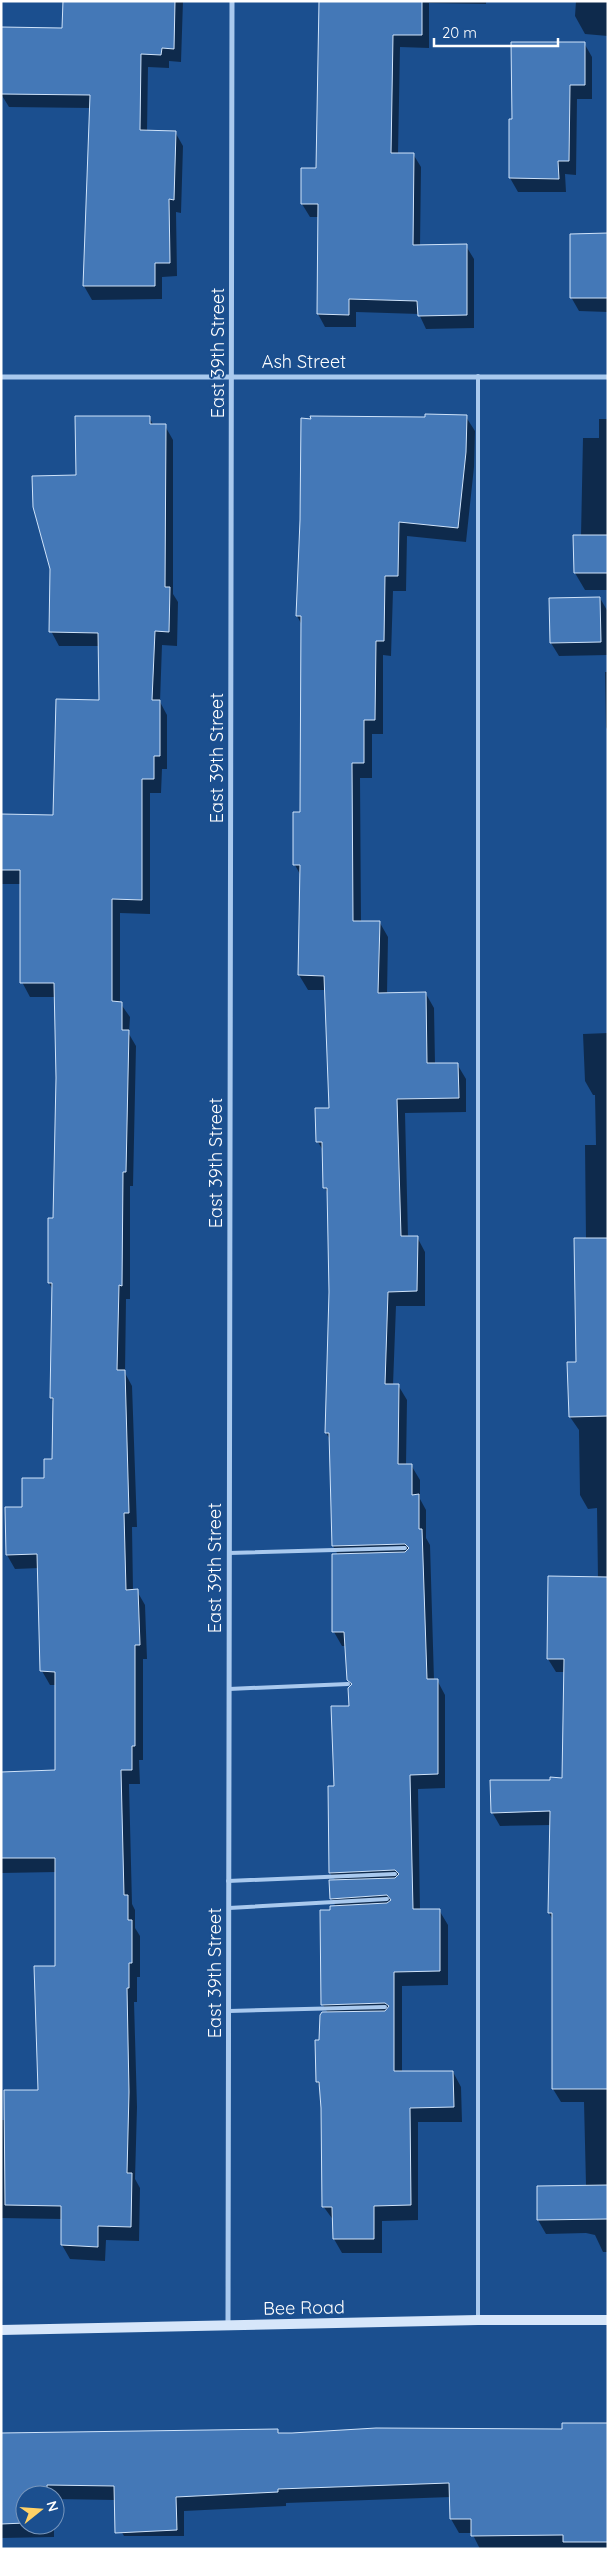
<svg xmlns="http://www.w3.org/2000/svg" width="609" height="2550" font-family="Quicksand,sans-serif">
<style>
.shadow{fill:#0007}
.building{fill:#4478b7;stroke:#cfe3fa}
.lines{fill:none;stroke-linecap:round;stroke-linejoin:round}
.service{stroke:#a9c9ee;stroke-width:4}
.minor{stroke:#a9c9ee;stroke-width:5}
.secondary{stroke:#d6e6fa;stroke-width:10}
.labels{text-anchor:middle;stroke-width:4;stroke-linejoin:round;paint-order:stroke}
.street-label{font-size:18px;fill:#fff;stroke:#1b4f8f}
</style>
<rect width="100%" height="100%" fill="#1b4f8f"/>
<path class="shadow" d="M64 1H183L181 62 169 61V68L148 67 147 131 175 132 183 146 181 213 176 212 177 276 162 277V299L92 300 84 286 91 108 9 107 1 94V28L63 29Z
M321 1H486V4L429 3V48L400 47 398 154H413L421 167 420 246H466L474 259V328L426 329 419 314 356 312V327H325L318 314 319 217H310L302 204 318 169Z
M576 1H608V36L585 34 575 16Z
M584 43 592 57V99H577L576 175 565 174 566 192H518L510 178 513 120Z
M608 235V312L579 311 571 297Z
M149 417 154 426H165L173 440V594L178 602 177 646 162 645 160 702 167 715V769H162L161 793H150V914L120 913V1003L130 1017 129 1034 136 1046 133 1186H130V1299H126L125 1373 132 1386 137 1527H132L133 1591H137L145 1605 147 1659H143V1760H139L140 1784H129L132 1904 135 1910V1928L140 1936V1977H137V2002H134L137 2107 135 2179 140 2188 139 2241 106 2240 105 2261 70 2259 62 2245V2219L1 2218V2120H6L39 2091 56 1967 57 1872 1 1873V1773L56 1771V1685H50L42 1671 39 1568 15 1569 7 1555 23 1508 45 1479 53 1460 54 1403 51 1398 53 1290 49 1283V1219H54L57 1078 56 997H30L22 982V884H1V815L54 816 100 701V646H59L51 631 77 476Z
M312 417H466L475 431 474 467 466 542 407 536 406 591H393L391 656 383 655V734H372V778H360L361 922 380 923 388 937 387 994H426L434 1008 435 1064H457L466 1079V1112L405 1113 408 1237H417L425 1252V1306H396L393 1385H398L407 1400 406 1465H411L420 1480V1499L426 1510V1538L430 1545 434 1680H437L445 1695V1788L418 1789 420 1910H439L448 1925V1985L402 1986V2072H453L461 2087 462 2122H418V2220L382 2221V2253H342L334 2239V2221L323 2206 321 2089 317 2081 321 2042 328 2013 323 2005 331 1911 336 1907 331 1898 336 1881 330 1873 336 1787 350 1707 352 1686 348 1680 346 1646H342L334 1632 338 1555 333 1546 331 1441 326 1433 330 1292 328 1194 325 1188 324 1152 318 1142 330 1109 326 990H308L299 975 301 876 295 865 301 814 302 625 297 616Z
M599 419H608V590H585L575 573 581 536 583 438H599Z
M600 598 608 612V655L559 656 551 643Z
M605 672H608V731L606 727Z
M608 1033V2252H603L595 2235 586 2233 546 2234 538 2220V2188L586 2185 584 2102H561L553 2089V1920L549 1913 551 1825 500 1826 492 1812 551 1781 564 1779 565 1672H556L548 1659 598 1579 597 1508 588 1509 580 1495 579 1430 570 1417 569 1363H577L586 1240 585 1145H596L595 1095H593L585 1081 583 1034Z
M608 2424V2549H480L472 2533H459L451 2519V2497L286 2503V2506L184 2511V2536H124L116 2522 115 2500 55 2499V2495H25V2525H54V2537L1 2538V2435L277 2430 280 2434 563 2430Z"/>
<path class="building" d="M63 1H175L174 49 162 48 161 55 141 54 140 130 176 131 174 200 169 199 170 263H155V286H83L90 95 1 94V27L62 28Z
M319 1H422V35H393L391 153H414L413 245 467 244V315L418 316 417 301 349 299V315L317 314 318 204H301V168H316Z
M511 42H585V85H570L569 161H558L559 179 509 178V119H512Z
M608 233V298H570V234Z
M425 414 467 415 466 452 458 528 399 522 398 576H385L384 641H376L375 720H364V763H352L353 921H380L378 993 426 992 427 1063H458L459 1098 397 1099 401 1236H418L417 1291 388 1292 385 1384H399L398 1464H412V1495L419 1494V1529H422L427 1679H438V1774L410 1775 413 1909H440V1971L394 1972V2071H453L454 2107 410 2108 411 2205 374 2206V2239H333L332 2207H322L321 2108 319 2082H316L315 2040H319L320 2015 322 2012 385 2011 389 2006 385 2003 321 2005 320 1910H330V1906L387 1903 391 1900 387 1895 330 1899 329 1880 395 1878 399 1874 395 1870 329 1873 328 1786H334L331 1706H349L348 1688 352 1684 347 1680 344 1632H332V1554L405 1552 409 1548 405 1544 332 1546 329 1433H325L329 1292 327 1188H323L322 1142H316L315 1108H329L324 976 298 975 300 865H293V812H300L301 616H296L300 520 301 418 311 419 310 416 425 417Z
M75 416H150V424H166L165 587H170L169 632 155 631 152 700H160V756H154V779H142V900L112 899V1001L122 1002V1030H129L126 1172H123L122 1286 119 1285 117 1370H125L129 1513H124L126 1590 138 1589 140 1645H135V1746H132V1770H121L124 1895H128V1920H132V1963H129V1988H127L129 2092 127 2173H132L131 2227 98 2226V2247L61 2245V2206L5 2205 4 2090H38L34 1966H55V1858H1V1772L55 1770V1672L40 1671 37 1554 6 1555 5 1507H22V1478H44V1459H52L53 1398H50L52 1283H48V1218H53L56 1078 54 983H20V870H1V814L53 815 56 699 99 700 98 633 49 632 50 569 33 507 32 476 76 475Z
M573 535H608V573H574Z
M600 597 601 642 550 643 549 598Z
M574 1238H608V1416L569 1417 567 1362H576Z
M548 1576 608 1577V2089H552V1913H548L550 1811 491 1813 490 1780H550V1777L562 1778 564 1659H547Z
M608 2185V2219L537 2220V2186Z
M562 2423H608V2542H563V2535L471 2536V2519H450L449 2483 278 2489V2492L176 2497 177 2530 115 2533 114 2486 47 2485V2495H25V2523L1 2524V2433L278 2429V2433H292L376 2428 562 2429Z"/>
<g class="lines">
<path class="service" d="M229 1553 405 1548
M229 1689 348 1684
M228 1881 395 1874
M229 1908 387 1899
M229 2011 385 2007
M478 2320V376"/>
<path class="minor" d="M1 377H608
M228 2325 232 1"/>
<path class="secondary" d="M1 2330 478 2320H608"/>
</g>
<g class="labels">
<g class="street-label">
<text transform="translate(218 353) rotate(-90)" y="6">East 39th Street</text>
<text x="304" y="368">Ash Street</text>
<text transform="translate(217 758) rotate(-90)" y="6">East 39th Street</text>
<text transform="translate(216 1163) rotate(-90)" y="6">East 39th Street</text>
<text transform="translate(215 1568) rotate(-90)" y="6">East 39th Street</text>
<text transform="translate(215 1973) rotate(-90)" y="6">East 39th Street</text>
<text transform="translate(304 2308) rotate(-1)" y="6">Bee Road</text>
</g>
</g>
<rect width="609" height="2550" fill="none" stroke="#ffffff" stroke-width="5"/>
<g transform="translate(40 2510) rotate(73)"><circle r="24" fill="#1b4f8f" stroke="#7695bc"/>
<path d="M0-4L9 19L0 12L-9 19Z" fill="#ffd166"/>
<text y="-8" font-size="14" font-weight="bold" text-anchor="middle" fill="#ffffff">N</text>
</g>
<path d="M434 38v8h124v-8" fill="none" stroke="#ffffff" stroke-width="2.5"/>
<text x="442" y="38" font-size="15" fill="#ffffff" stroke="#1b4f8f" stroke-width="4" paint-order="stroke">20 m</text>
</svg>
